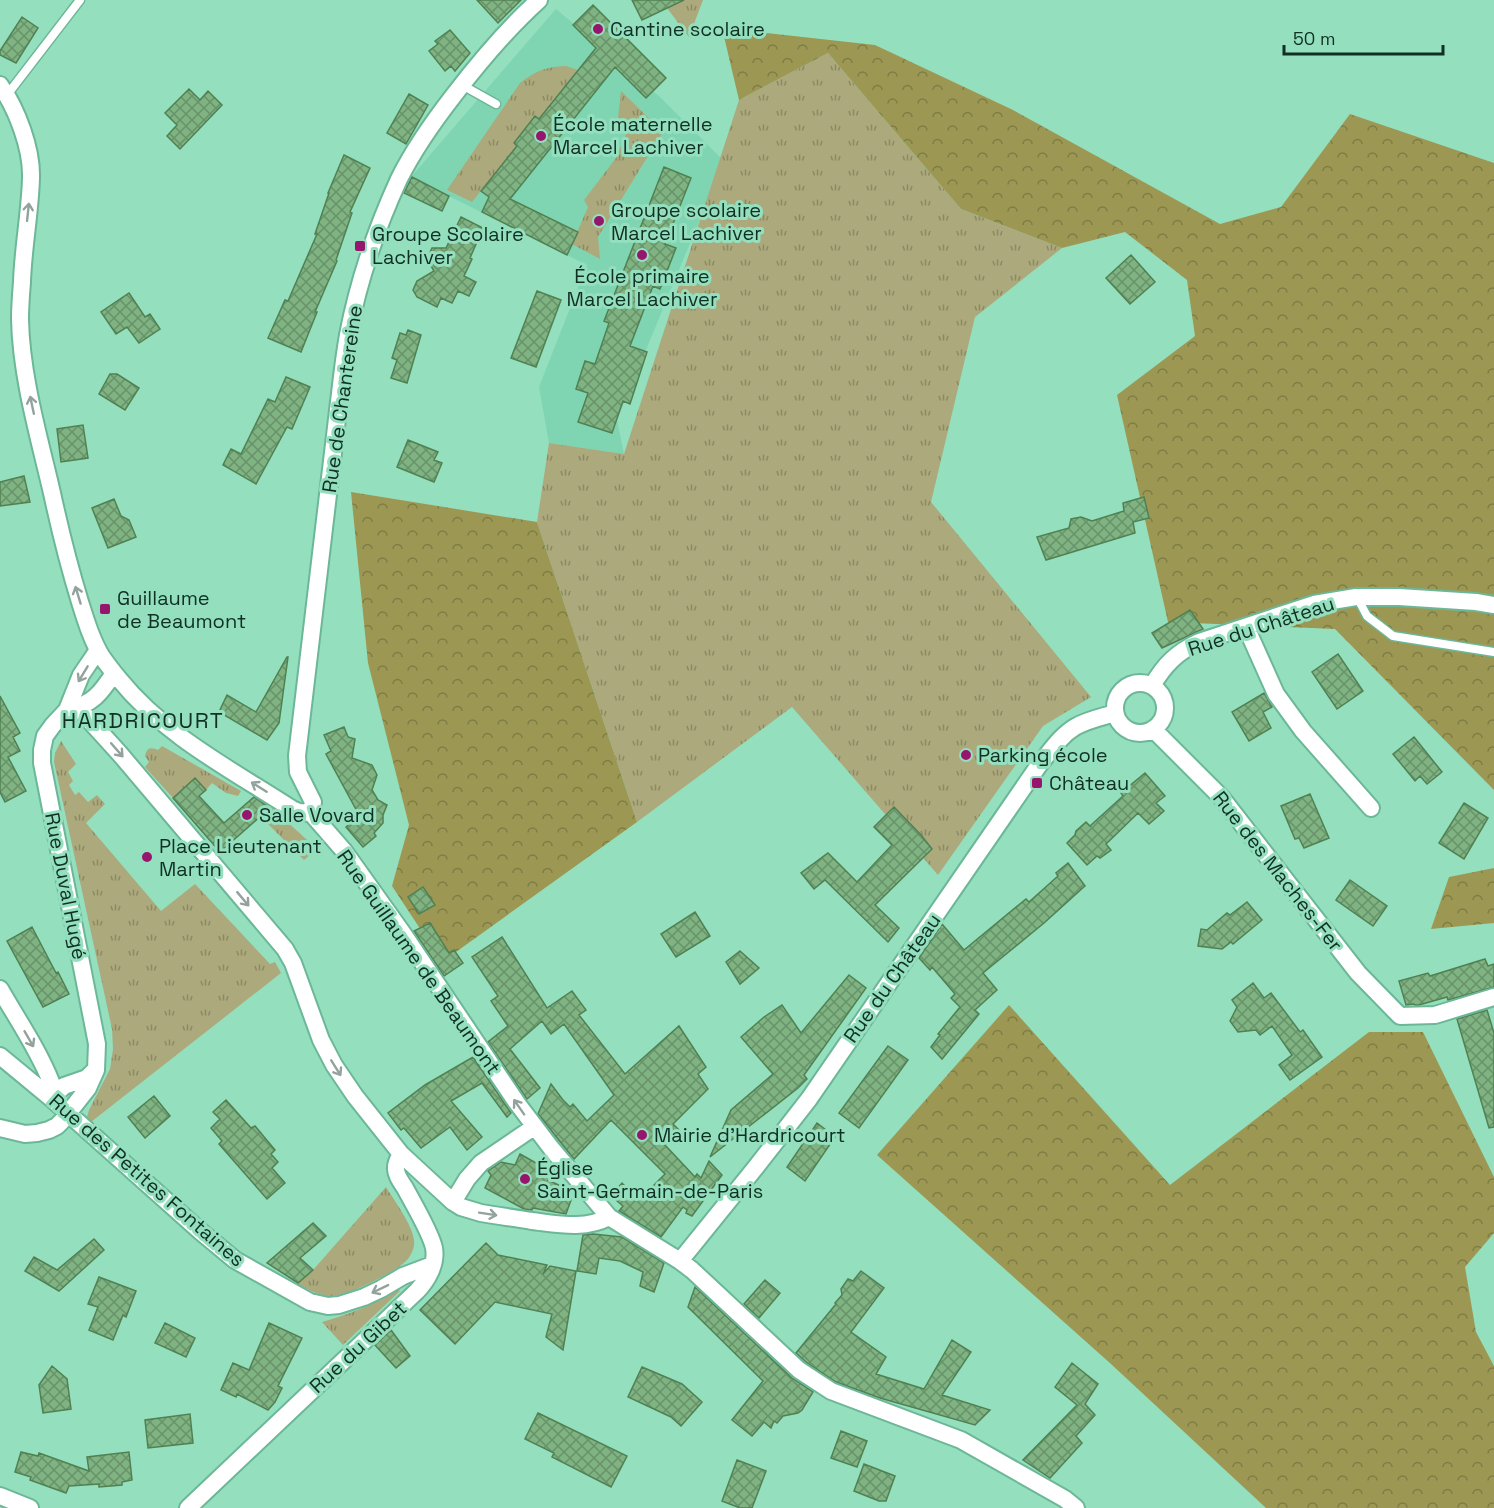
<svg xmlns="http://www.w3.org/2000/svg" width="1494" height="1508" font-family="'Space Grotesk',sans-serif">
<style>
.built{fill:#7fd5b1}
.grass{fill:url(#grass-tufts)}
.forest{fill:url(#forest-crowns)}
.building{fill:url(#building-cross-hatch);stroke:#508152;stroke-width:1.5}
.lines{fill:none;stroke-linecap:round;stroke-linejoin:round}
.lane-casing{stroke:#6cb798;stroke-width:11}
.street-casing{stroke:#6cb798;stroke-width:20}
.lane{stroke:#fff;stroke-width:8}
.street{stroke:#fff;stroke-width:16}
.oneway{stroke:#93a29c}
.poi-dot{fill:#96156d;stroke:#93dfbe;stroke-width:2}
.labels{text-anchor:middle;stroke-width:6;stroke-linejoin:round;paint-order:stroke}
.poi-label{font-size:20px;fill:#103024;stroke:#93dfbe;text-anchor:start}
.street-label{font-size:20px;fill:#103024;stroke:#93dfbe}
.quarter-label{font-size:22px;letter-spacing:1.5px;fill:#103024;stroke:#93dfbe}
</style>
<defs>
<pattern id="grass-tufts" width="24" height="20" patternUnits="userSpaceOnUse" patternTransform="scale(1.5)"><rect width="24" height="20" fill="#aca97c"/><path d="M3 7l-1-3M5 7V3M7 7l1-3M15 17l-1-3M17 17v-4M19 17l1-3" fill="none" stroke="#8b8a65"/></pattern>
<pattern id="forest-crowns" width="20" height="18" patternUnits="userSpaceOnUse" patternTransform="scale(1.5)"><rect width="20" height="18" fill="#9c9853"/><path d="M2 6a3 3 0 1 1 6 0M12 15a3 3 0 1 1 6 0" fill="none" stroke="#7e7c45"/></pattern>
<pattern id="building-cross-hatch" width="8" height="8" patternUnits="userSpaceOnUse" patternTransform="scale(1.5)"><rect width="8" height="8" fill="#80b382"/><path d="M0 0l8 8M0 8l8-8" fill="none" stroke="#67926a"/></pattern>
</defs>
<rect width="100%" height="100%" fill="#93dfbe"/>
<path class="built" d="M556 9 660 97 724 161 617 420 624 454 549 443 539 387 587 265 411 177Z"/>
<path class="grass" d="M664 0H703L689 37 667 8Z
M828 53 961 209 1062 248 975 317 931 502 1091 697 1043 726 938 875 792 707 637 822 537 522 549 443 624 454 739 100Z
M566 66 578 70 539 119 535 117 514 143 517 146 472 202 447 190 520 83C537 70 546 67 566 66Z
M621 91 663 132 598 237 600 259 572 244 588 207 584 200 616 158 629 127 618 118Z
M61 741 76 764 68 772 73 781 69 785 75 795 79 792 88 802 97 795 105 804 86 823 161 911 195 884 270 964 275 962 281 973 91 1122 87 1117 89 1110 110 1069 113 1049 112 1029 54 762 55 753Z
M162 746 241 791 238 796 226 793 212 783 206 790 195 778 173 798 145 767 149 762 145 756C147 747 151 747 158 750Z
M272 808 317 849 304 860 262 818Z
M386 1187C394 1200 413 1226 414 1240 415 1248 411 1256 406 1261 394 1273 347 1296 331 1296 319 1296 308 1289 297 1284L313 1270Z
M397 1288 400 1291 343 1345 322 1322C349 1314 375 1305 397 1288Z"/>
<path class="forest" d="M722 28 875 45 1013 110 1220 224 1281 207 1350 114 1494 163V790L1335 629 1168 622 1117 395 1195 336 1187 280 1125 232 1062 248 961 209 828 53 739 100Z
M351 492 537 522 637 822 442 962 392 886 409 825 368 663Z
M1494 868V923L1431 929 1449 877Z
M1009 1005 1170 1185 1369 1032H1423L1494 1177V1233L1465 1267 1476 1332 1494 1366V1508H1266L1111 1364 877 1155Z"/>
<path class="building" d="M477 0H521L498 23Z
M632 0H684L642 20Z
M593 5 666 78 646 98 615 67 510 199 578 232 567 255 482 212 489 197 481 191 517 146 514 143 535 116 539 119 596 48 573 25Z
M22 17 38 28 16 63 0 55V51Z
M450 30 470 53 455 71 451 66 445 71 429 51 438 44 435 41Z
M189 89 200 100 208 91 222 105 180 149 167 136 177 125 165 113Z
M409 94 428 105 406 144 387 133Z
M344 155 370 168 350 212 352 213 336 260 337 261 315 312H317L301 352 268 338 285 300 288 301 317 234H315L329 193H328Z
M664 167 691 178 665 244 676 248 660 289 653 286 630 346 647 352 630 404 623 401 612 433 578 422 588 393 576 389 585 361 595 364 609 323 604 321Z
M412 177 449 196 442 211 404 193Z
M461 217 483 228 470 258 472 259 464 276 476 282 469 296 458 291 452 303 441 298 437 307 417 297 413 290 417 281 434 271 427 259 432 248H446Z
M1131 255 1155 282 1130 304 1106 278Z
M537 291 561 300 536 367 511 358Z
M129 293 145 317 150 314 160 329 139 343 127 327 116 334 101 312Z
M408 330 421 335 407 383 391 378 397 360 392 358 400 333 406 335Z
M110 374H117L139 388 125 410 99 394Z
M286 377 310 387 292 429 287 427 256 484 223 465 231 449 241 454 268 399 275 402Z
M83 425 88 458 61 462 57 429Z
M408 440 438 452 434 460 442 463 434 482 397 467Z
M24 476 30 502 0 506V482Z
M1144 497 1149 518 1133 522 1135 533 1046 560 1037 537 1069 528 1071 519 1081 517 1092 521 1124 511 1123 503Z
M114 499 121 516 129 520 136 537 108 548 92 508Z
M1190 610 1203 629 1162 648 1152 633Z
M1338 654 1363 691 1337 709 1312 672Z
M287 657H288L279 723 267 740 219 712 227 695 256 712Z
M1264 693 1272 707 1263 712 1271 728 1249 741 1232 712Z
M0 696 20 733 13 737 20 751 8 757 26 791 5 802 0 792Z
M344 727 348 737 355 739 352 758 372 765 377 775 372 790 378 800 387 805 383 815V823L374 833 376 836 363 847 346 827 359 815 326 754 331 751 324 735Z
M1414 737 1442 772 1427 784 1420 776 1415 781 1393 754Z
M1145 773 1165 796 1156 803 1164 811 1149 824 1138 813 1106 844 1111 850 1100 858 1097 856 1087 865 1067 843 1075 835 1076 831 1086 822 1090 826 1123 796 1121 793Z
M195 778 206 790 199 796 224 823 254 797 270 808 220 852 173 798Z
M1310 794 1329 838 1304 848 1299 838 1295 839 1281 806Z
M1464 803 1488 818 1464 859 1439 843Z
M894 807 921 835 932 849 875 905 899 928 888 942 825 880 814 889 801 873 828 853 857 882 892 845 874 827Z
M1068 863 1085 886 1044 923 983 973 997 990 975 1010 979 1014 942 1059 931 1047 940 1035 938 1034 960 1007 951 998 955 994 932 967 930 970 919 958 942 924 964 950 1026 899 1029 902 1058 876 1056 873Z
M1350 880 1387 906 1373 926 1336 900Z
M423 887 435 905 419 914 408 897Z
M1247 902 1262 920 1233 944 1231 942 1222 949 1198 946 1201 929 1207 930 1227 913 1230 915Z
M695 912 710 936 676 957 661 934Z
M430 923 449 953 454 950 463 963 444 976 414 931Z
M32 927 56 973 58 972 69 994 43 1007 7 941Z
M502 937 547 1008 572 991 586 1010 579 1015 625 1074 679 1026 706 1067 698 1074 708 1089 673 1124 680 1131 665 1145 695 1177 697 1174 701 1178 709 1161 722 1175 692 1216 686 1213 687 1210 683 1207 661 1237 619 1211 623 1206 611 1196 622 1183 639 1200 665 1174 611 1120 574 1159 538 1114 551 1084 563 1100 570 1107 573 1104 587 1121 614 1095 564 1024 551 1034 542 1021 510 1049 540 1088 527 1099 488 1042 508 1026 491 1001 498 996 472 957Z
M740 951 759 968 740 984 726 962Z
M1485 959 1488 966 1494 964V987L1448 1000 1447 997 1419 1005H1415L1414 1004 1406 1005 1399 981 1428 973 1430 976Z
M849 975 866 988 804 1075 807 1079 798 1088 710 1157 731 1110 773 1074 741 1037 764 1017 782 1005 801 1033Z
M1253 983 1264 998 1271 993 1300 1032 1303 1030 1322 1057 1290 1080 1279 1065 1292 1055 1272 1026 1260 1035 1256 1030 1238 1032 1230 1021 1237 1007 1232 1000Z
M1487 1010 1494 1033V1127L1489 1128 1457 1019Z
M888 1046 908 1060 859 1128 839 1113Z
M473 1057 511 1113 507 1117 482 1083 451 1101 482 1137 467 1150 450 1127 421 1148 404 1128 401 1130 388 1113 425 1085Z
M154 1096 170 1116 145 1138 128 1117Z
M226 1100 251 1128 255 1126 275 1150 271 1154 278 1162 272 1168 285 1183 267 1199 219 1144 222 1141 211 1128 220 1119 213 1112Z
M817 1123 835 1137 805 1181 787 1167Z
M520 1154 543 1167 547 1159 559 1174 552 1182 574 1192 566 1214 533 1208 532 1210 524 1209 485 1188 491 1175 488 1171 501 1162 515 1165Z
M313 1223 326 1236 300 1258 313 1270 298 1283 267 1263Z
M593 1234 622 1237 664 1263 654 1292 640 1286 643 1272 620 1261 599 1258 596 1274 577 1271 583 1235Z
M94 1239 104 1250 59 1291 25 1271 34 1257 57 1270Z
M486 1243 498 1255 547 1265 543 1274 550 1266 576 1271 563 1350 546 1337 552 1314 495 1302 455 1344 420 1310Z
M861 1271 884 1288 851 1332 886 1357 876 1374 924 1389 952 1340 971 1352 942 1395 990 1410 975 1425 880 1398 836 1382 806 1362 796 1353 836 1304 835 1303 842 1295 841 1289 848 1279 853 1281Z
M99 1277 136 1291 126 1317 123 1315 113 1340 89 1330 98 1307 88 1304Z
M765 1280 780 1293 759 1318 744 1304Z
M695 1287 792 1378 813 1392 802 1410 798 1413 783 1416 777 1423 774 1421 771 1428 764 1422 752 1436 732 1420 763 1381 688 1307Z
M165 1323 195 1338 186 1357 155 1343Z
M269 1323 302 1338 278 1386 282 1388 275 1402 268 1410 237 1394 236 1397 221 1390 233 1363 249 1370Z
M391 1330 410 1356 396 1368 375 1345Z
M1072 1363 1098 1384 1085 1404 1095 1415 1076 1436 1082 1443 1050 1478 1023 1460 1077 1405 1055 1387Z
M52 1366 67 1379 71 1409 43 1413 39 1385Z
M642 1367 682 1384 702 1402 681 1426 671 1417 628 1397Z
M538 1413 627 1456 611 1487 552 1457 554 1453 525 1439Z
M190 1414 193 1443 148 1448 145 1420Z
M841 1431 867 1441 857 1467 831 1458Z
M21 1452 38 1456 39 1453 89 1471 87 1457 129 1452 132 1480 122 1482V1485L99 1487V1484L69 1486 66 1493 30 1480 31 1477 15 1472Z
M737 1460 766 1471 752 1508H740L722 1501Z
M864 1464 895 1476 886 1501H879L854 1491Z"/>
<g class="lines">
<g class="lane-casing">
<path id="lane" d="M462 85 496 104
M7 95 80 0
M1357 597 1367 616 1393 636 1494 652"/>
</g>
<g class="street-casing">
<path id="street" d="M0 85C17 109 32 149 31 178 30 213 23 248 22 282 21 294 20 307 20 319 21 376 39 437 52 493 60 530 69 566 80 602 86 621 92 641 102 657 107 664 113 672 119 679 165 736 232 770 292 809L299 812 311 813 344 851 404 935 517 1103 551 1148 609 1217 680 1261 692 1270 799 1370 831 1391 961 1440 1065 1499 1076 1508
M1246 627 1276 694 1303 731 1371 808
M1115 708a25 25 0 1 1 50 0a25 25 0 1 1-50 0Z
M1152 686C1164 665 1177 652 1199 642L1314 604 1356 597H1399L1476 602 1494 605
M71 700 120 754 285 949 293 963 321 1040 334 1065 355 1096 401 1154 453 1202 461 1207 481 1213C498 1216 515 1218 532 1221 558 1224 585 1230 609 1217
M68 710C93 704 101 693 114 673
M1153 729 1221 797 1358 973 1400 1016 1435 1015 1494 997
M311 813 313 802 298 772 297 756 341 385C343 368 345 352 348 335 358 283 377 227 399 179 414 149 433 122 454 95 480 61 507 29 539 0
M0 989C17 1019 38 1049 51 1082L44 1092
M0 1056 51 1098 200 1231 235 1260 310 1302 328 1306 339 1305 364 1297 381 1289 403 1276 432 1265
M51 1098 64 1086 87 1078 95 1070
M0 1128 25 1134 37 1133 49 1130 57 1126 62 1121 88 1088 96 1070 97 1044 42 763V750L45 736 53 725 67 710 81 675 98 650
M453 1202 467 1179 481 1163 534 1127
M680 1261 756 1167 809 1099 1039 765C1050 752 1060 736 1075 727 1087 720 1102 717 1115 713
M0 1496 30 1508
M188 1508 417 1291C427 1281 437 1264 434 1248 431 1233 413 1203 405 1188 401 1182 395 1174 396 1167 396 1162 399 1158 401 1154"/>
</g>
<use href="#lane" class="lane"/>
<use href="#street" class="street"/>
</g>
<defs><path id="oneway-shaft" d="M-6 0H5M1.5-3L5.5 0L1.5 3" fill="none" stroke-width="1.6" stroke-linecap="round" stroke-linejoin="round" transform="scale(1.5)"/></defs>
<g class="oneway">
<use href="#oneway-shaft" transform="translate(28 212) rotate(-84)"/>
<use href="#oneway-shaft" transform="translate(32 405) rotate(-102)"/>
<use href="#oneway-shaft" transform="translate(78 595) rotate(-107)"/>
<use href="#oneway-shaft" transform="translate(83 674) rotate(121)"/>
<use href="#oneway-shaft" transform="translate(117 750) rotate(49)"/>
<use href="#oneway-shaft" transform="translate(259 787) rotate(-148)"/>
<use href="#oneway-shaft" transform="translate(243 899) rotate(50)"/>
<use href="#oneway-shaft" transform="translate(29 1039) rotate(60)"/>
<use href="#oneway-shaft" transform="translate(336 1068) rotate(58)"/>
<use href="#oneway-shaft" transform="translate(519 1107) rotate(-125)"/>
<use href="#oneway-shaft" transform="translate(488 1214) rotate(9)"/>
<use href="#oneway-shaft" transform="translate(380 1289) rotate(154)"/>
</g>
<g class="poi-dot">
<circle cx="598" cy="29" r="6"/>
<circle cx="541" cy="136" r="6"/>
<circle cx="599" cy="221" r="6"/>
<rect x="354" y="240" width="12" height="12" rx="3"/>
<circle cx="642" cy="255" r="6"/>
<rect x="99" y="603" width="12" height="12" rx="3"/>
<circle cx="966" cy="755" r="6"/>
<rect x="1031" y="777" width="12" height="12" rx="3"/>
<circle cx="247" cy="815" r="6"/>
<circle cx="147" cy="857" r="6"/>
<circle cx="642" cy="1135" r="6"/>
<circle cx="525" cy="1179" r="6"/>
</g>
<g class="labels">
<g class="poi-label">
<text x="610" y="36">Cantine scolaire</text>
<text x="553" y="131">École maternelle<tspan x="553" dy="23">Marcel Lachiver</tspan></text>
<text x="611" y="217">Groupe scolaire<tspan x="611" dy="23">Marcel Lachiver</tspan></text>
<text x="372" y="241">Groupe Scolaire<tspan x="372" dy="23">Lachiver</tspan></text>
<text x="642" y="283" text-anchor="middle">École primaire<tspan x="642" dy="23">Marcel Lachiver</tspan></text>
<text x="117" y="605">Guillaume<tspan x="117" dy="23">de Beaumont</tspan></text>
<text x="978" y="762">Parking école</text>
<text x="1049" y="790">Château</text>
<text x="259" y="822">Salle Vovard</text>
<text x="159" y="853">Place Lieutenant<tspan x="159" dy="23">Martin</tspan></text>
<text x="654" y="1142">Mairie d'Hardricourt</text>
<text x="537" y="1175">Église<tspan x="537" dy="23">Saint-Germain-de-Paris</tspan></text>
</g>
<g class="street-label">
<text transform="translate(342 399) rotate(-82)" y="7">Rue de Chantereine</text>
<text transform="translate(1261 626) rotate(-18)" y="7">Rue du Château</text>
<text transform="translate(1278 871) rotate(52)" y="7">Rue des Maches-Fer</text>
<text transform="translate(66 886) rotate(79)" y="7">Rue Duval Hugé</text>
<text transform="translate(419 962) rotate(55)" y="7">Rue Guillaume de Beaumont</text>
<text transform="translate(892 978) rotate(-55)" y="7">Rue du Château</text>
<text transform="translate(147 1180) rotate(41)" y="7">Rue des Petites Fontaines</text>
<text transform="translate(358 1347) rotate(-43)" y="7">Rue du Gibet</text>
</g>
<g class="quarter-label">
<text x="143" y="728">HARDRICOURT</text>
</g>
</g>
<path d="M1284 45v9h159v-9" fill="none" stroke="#103024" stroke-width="3"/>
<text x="1293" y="45" font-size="18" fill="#103024" stroke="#93dfbe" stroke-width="4.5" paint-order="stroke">50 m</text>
</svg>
